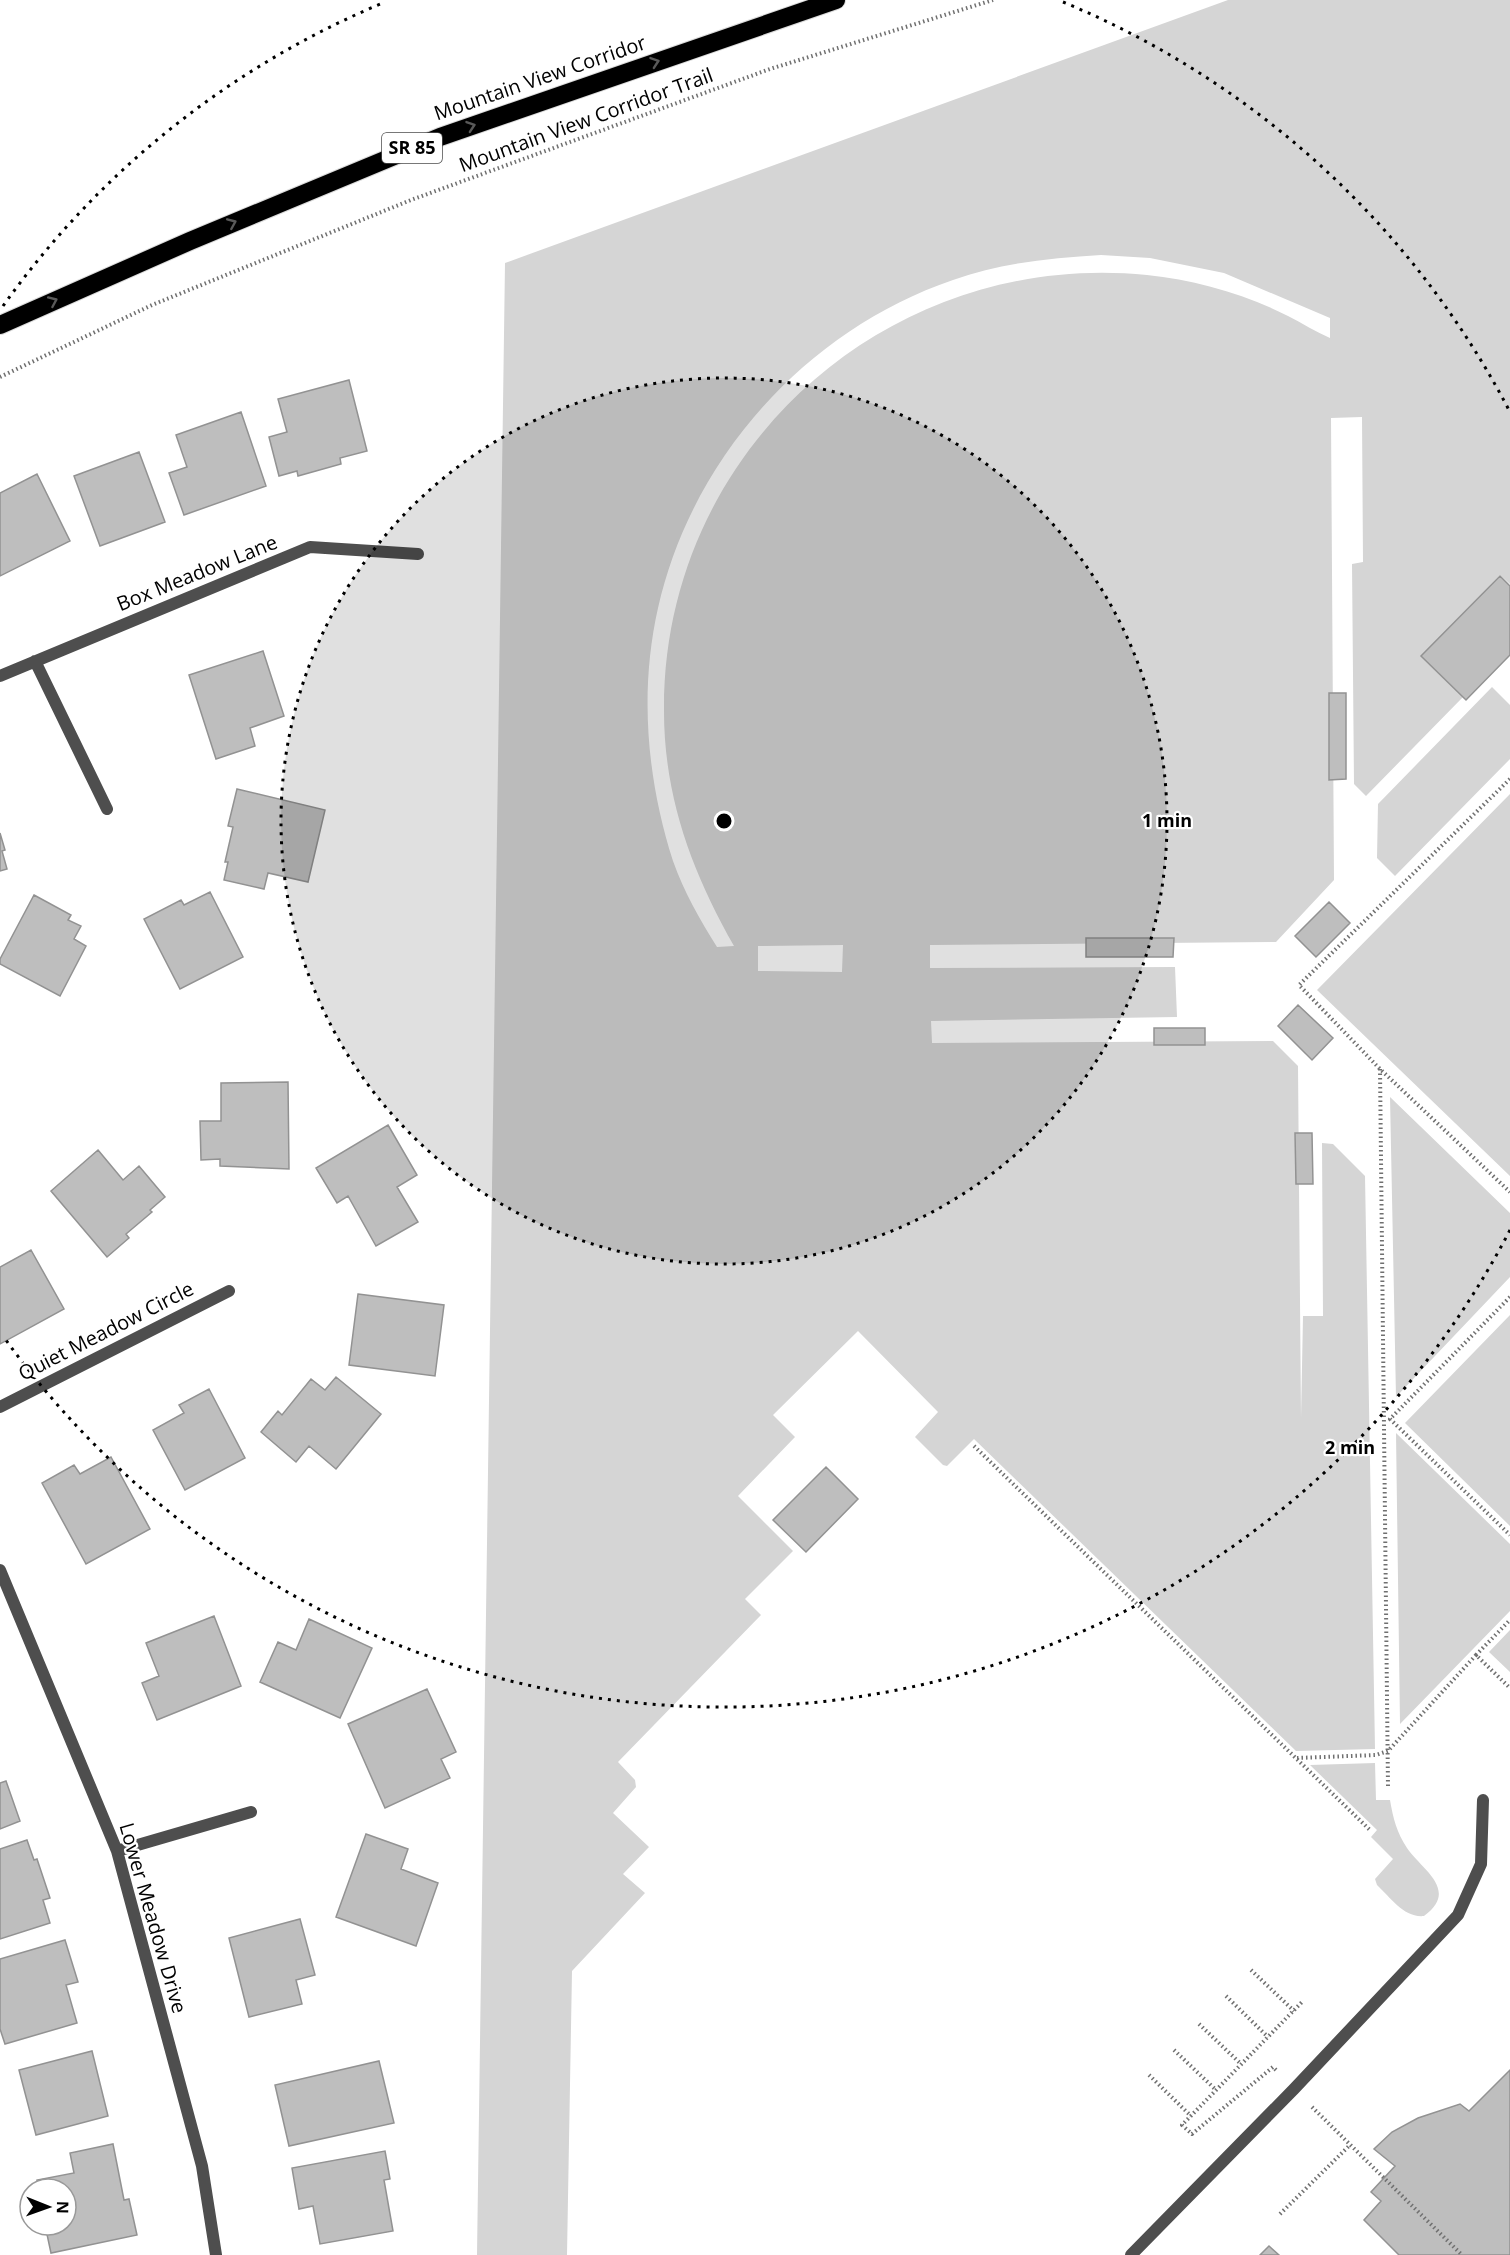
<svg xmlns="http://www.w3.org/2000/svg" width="1510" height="2255" font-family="'Open Sans',sans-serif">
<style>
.green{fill:#d5d5d5;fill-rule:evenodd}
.building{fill:#bebebe;stroke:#929292;stroke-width:1.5}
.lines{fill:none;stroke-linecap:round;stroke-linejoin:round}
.highway-casing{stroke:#dbdbdb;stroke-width:20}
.path{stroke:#707070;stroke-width:4;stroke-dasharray:1.5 3;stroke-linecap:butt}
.lane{stroke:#4e4e4e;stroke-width:12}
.street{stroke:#4e4e4e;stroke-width:12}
.highway{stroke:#000;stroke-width:18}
.oneway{stroke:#595959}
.ring{fill:none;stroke:#000;stroke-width:3;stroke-dasharray:3 6}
.labels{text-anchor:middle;stroke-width:4.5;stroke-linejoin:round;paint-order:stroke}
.shield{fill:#fff;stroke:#4c4c4c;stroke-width:1.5}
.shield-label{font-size:18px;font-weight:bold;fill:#000}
.street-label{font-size:20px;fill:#000;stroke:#fff}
.centre{fill:#000;stroke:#fff;stroke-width:3}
.ring-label{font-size:18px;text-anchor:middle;font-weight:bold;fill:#000;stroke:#fff;stroke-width:4.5;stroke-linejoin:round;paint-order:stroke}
</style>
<rect width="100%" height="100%" fill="#fff"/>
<path class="green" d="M1228 0H1510V584L1500 575 1422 656 1463 697 1366 796 1354 784 1352 564 1363 562 1362 417 1331 418 1334 880 1276 942 930 945V968L1175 967 1177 1017 931 1021 932 1043 1273 1041 1298 1066 1301 1418 1303 1316H1323L1322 1143 1333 1144 1365 1176 1375 1749 1296 1751 974 1439 947 1466 943 1465 915 1437 938 1412 858 1331 773 1415 795 1437 738 1496 793 1551 745 1599 761 1615 618 1762 635 1780 636 1787 613 1813 649 1847 623 1874 645 1893 572 1971 567 2255H477L505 263ZM1101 255 1150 258 1224 273 1330 318V338C1316 332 1302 323 1288 316 1245 294 1195 280 1147 275 889 249 662 450 664 711 664 797 692 872 734 946L717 947C700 920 684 892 673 861 647 780 639 692 658 608 692 457 807 330 953 280 1001 263 1050 258 1101 255ZM843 945 842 972 758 971V946Z
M1492 687 1510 705V759L1395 876 1377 858 1378 804Z
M1510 794V1176L1317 990Z
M1390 1097 1510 1213V1277L1396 1397Z
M1510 1315V1526L1405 1423Z
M1396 1433 1510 1544V1611L1400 1724Z
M1510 1630V1672L1489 1652Z
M1375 1763 1376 1800H1390C1393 1818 1397 1833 1407 1848 1421 1869 1460 1890 1424 1916 1404 1918 1391 1898 1377 1885L1375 1879 1393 1859 1371 1837 1377 1830 1310 1765Z"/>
<path class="building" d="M349 380 367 451 340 458 341 464 298 476 297 471 279 476 269 437 287 432 278 399Z
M241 412 266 486 184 515 169 473 187 467 176 435Z
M139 452 165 522 100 546 74 476Z
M37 474 70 541 0 576V493Z
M1500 576 1510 586V655L1466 700 1421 656Z
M263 651 284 716 250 728 255 746 216 759 189 675Z
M1329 693H1346V779L1329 780Z
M237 789 325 810 308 882 268 873 264 889 224 880 228 862H225L233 827 228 826Z
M0 833 5 850 2 851 7 869 0 871Z
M210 892 243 957 180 989 144 919 181 900 184 905Z
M34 895 71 915 68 920 81 926 74 939 86 946 60 996 0 964V959Z
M1329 902 1350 923 1316 957 1295 936Z
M1086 938H1174L1173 957H1086Z
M1298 1005 1333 1038 1312 1060 1278 1026Z
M1154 1028H1205V1045H1154Z
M288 1082 289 1169 220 1166V1159L201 1160 200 1121H221V1083Z
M388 1125 417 1175 397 1187 418 1222 376 1246 348 1196 337 1203 316 1168Z
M1295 1133H1312L1313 1184H1296Z
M98 1150 123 1180 139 1166 165 1197 150 1210 152 1212 126 1234 129 1238 107 1257 51 1191Z
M31 1250 64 1309 0 1344V1267Z
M358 1294 444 1305 435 1376 349 1365Z
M336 1377 381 1414 336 1469 309 1446 296 1462 261 1432 278 1411 282 1415 311 1379 325 1390Z
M209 1389 245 1458 185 1490 153 1430 184 1413 179 1405Z
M111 1457 150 1529 86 1564 42 1483 74 1465 80 1474Z
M826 1467 858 1499 806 1552 773 1520Z
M214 1616 241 1686 157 1720 142 1683 159 1676 146 1643Z
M309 1619 372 1648 340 1718 260 1682 278 1642 296 1650Z
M427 1689 456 1752 441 1759 450 1778 385 1808 348 1724Z
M6 1781 20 1821 0 1829V1783Z
M366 1834 408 1849 401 1869 438 1883 416 1946 336 1917Z
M27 1840 34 1860 37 1859 50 1898 43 1900 50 1923 0 1939V1849Z
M300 1919 315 1975 296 1980 302 2004 249 2017 229 1938Z
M65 1940 78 1982 66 1985 77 2023 5 2044 0 2029V1959Z
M92 2051 108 2116 36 2135 19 2070Z
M379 2061 394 2123 289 2146 275 2085Z
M1510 2070V2255H1399L1364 2220 1381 2201 1371 2192 1395 2166 1374 2149 1392 2132 1418 2118 1460 2104 1469 2111Z
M113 2144 124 2200 129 2199 137 2235 51 2253 45 2225H66V2189H38L37 2180 74 2173 70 2153Z
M385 2151 390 2179 384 2180 393 2231 320 2244 313 2206 299 2209 292 2168Z
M1269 2246 1279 2255H1260Z"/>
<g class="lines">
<g class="highway-casing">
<path id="highway" d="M0 325 190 241 440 137 836 0"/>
</g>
<path class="path" d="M0 377 152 305 411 200 770 69 993 0
M1510 779 1299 985 1380 1069 1510 1192
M1380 1069 1388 1787
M1510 1297 1390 1419 1510 1535
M974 1446 1371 1831
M1476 1655 1510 1620
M1297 1758 1376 1755 1388 1751 1476 1655 1510 1688
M1251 1970 1294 2011
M1226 1996 1268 2037
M1199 2024 1241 2064
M1174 2050 1216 2090
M1276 2070 1273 2067 1192 2134 1182 2125 1302 2002
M1149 2075 1191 2116
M1312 2107 1462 2255
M1280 2214 1349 2146"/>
<path class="lane" d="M1131 2255 1294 2089 1458 1915 1481 1864 1483 1800"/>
<path class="street" d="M35 661 107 809
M0 676 310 547 418 554
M0 1407 229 1291
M0 1570 117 1851 202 2166 216 2255
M117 1851 251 1812"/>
<use href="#highway" class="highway"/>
</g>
<defs><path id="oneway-chevron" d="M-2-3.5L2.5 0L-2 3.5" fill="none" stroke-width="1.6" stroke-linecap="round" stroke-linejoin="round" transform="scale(1.5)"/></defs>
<g class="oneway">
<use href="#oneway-chevron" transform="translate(655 62) rotate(-19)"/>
<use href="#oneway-chevron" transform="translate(471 126) rotate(-19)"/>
<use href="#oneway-chevron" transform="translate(232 223) rotate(-23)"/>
<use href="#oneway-chevron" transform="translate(53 301) rotate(-24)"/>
</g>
<circle cx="724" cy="821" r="443" fill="#000" fill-opacity=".12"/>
<g class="ring">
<circle cx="724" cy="821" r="443"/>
<path d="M1510 1230A886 886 0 0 1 3 1336M3 306A886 886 0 0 1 385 2M1063 2A886 886 0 0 1 1510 412"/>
</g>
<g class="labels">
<rect class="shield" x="382" y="133" width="60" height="30" rx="4.5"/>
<g class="shield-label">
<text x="412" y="154">SR 85</text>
</g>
<g class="street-label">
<text transform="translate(540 78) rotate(-19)" y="7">Mountain View Corridor</text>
<text transform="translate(586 120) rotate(-20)" y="7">Mountain View Corridor Trail</text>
<text transform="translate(197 573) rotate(-22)" y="7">Box Meadow Lane</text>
<text transform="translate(106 1331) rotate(-27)" y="7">Quiet Meadow Circle</text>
<text transform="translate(153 1918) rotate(74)" y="7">Lower Meadow Drive</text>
</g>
</g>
<circle cx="724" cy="821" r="9" class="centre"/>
<g class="ring-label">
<text x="1167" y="827">1 min</text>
<text x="1350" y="1454">2 min</text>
</g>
<g transform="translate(48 2207) rotate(91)"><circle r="28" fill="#ffffff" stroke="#999999" stroke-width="1.5"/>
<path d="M0-4.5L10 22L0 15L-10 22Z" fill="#000000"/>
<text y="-9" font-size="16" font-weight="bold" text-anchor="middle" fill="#000000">N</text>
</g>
</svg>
